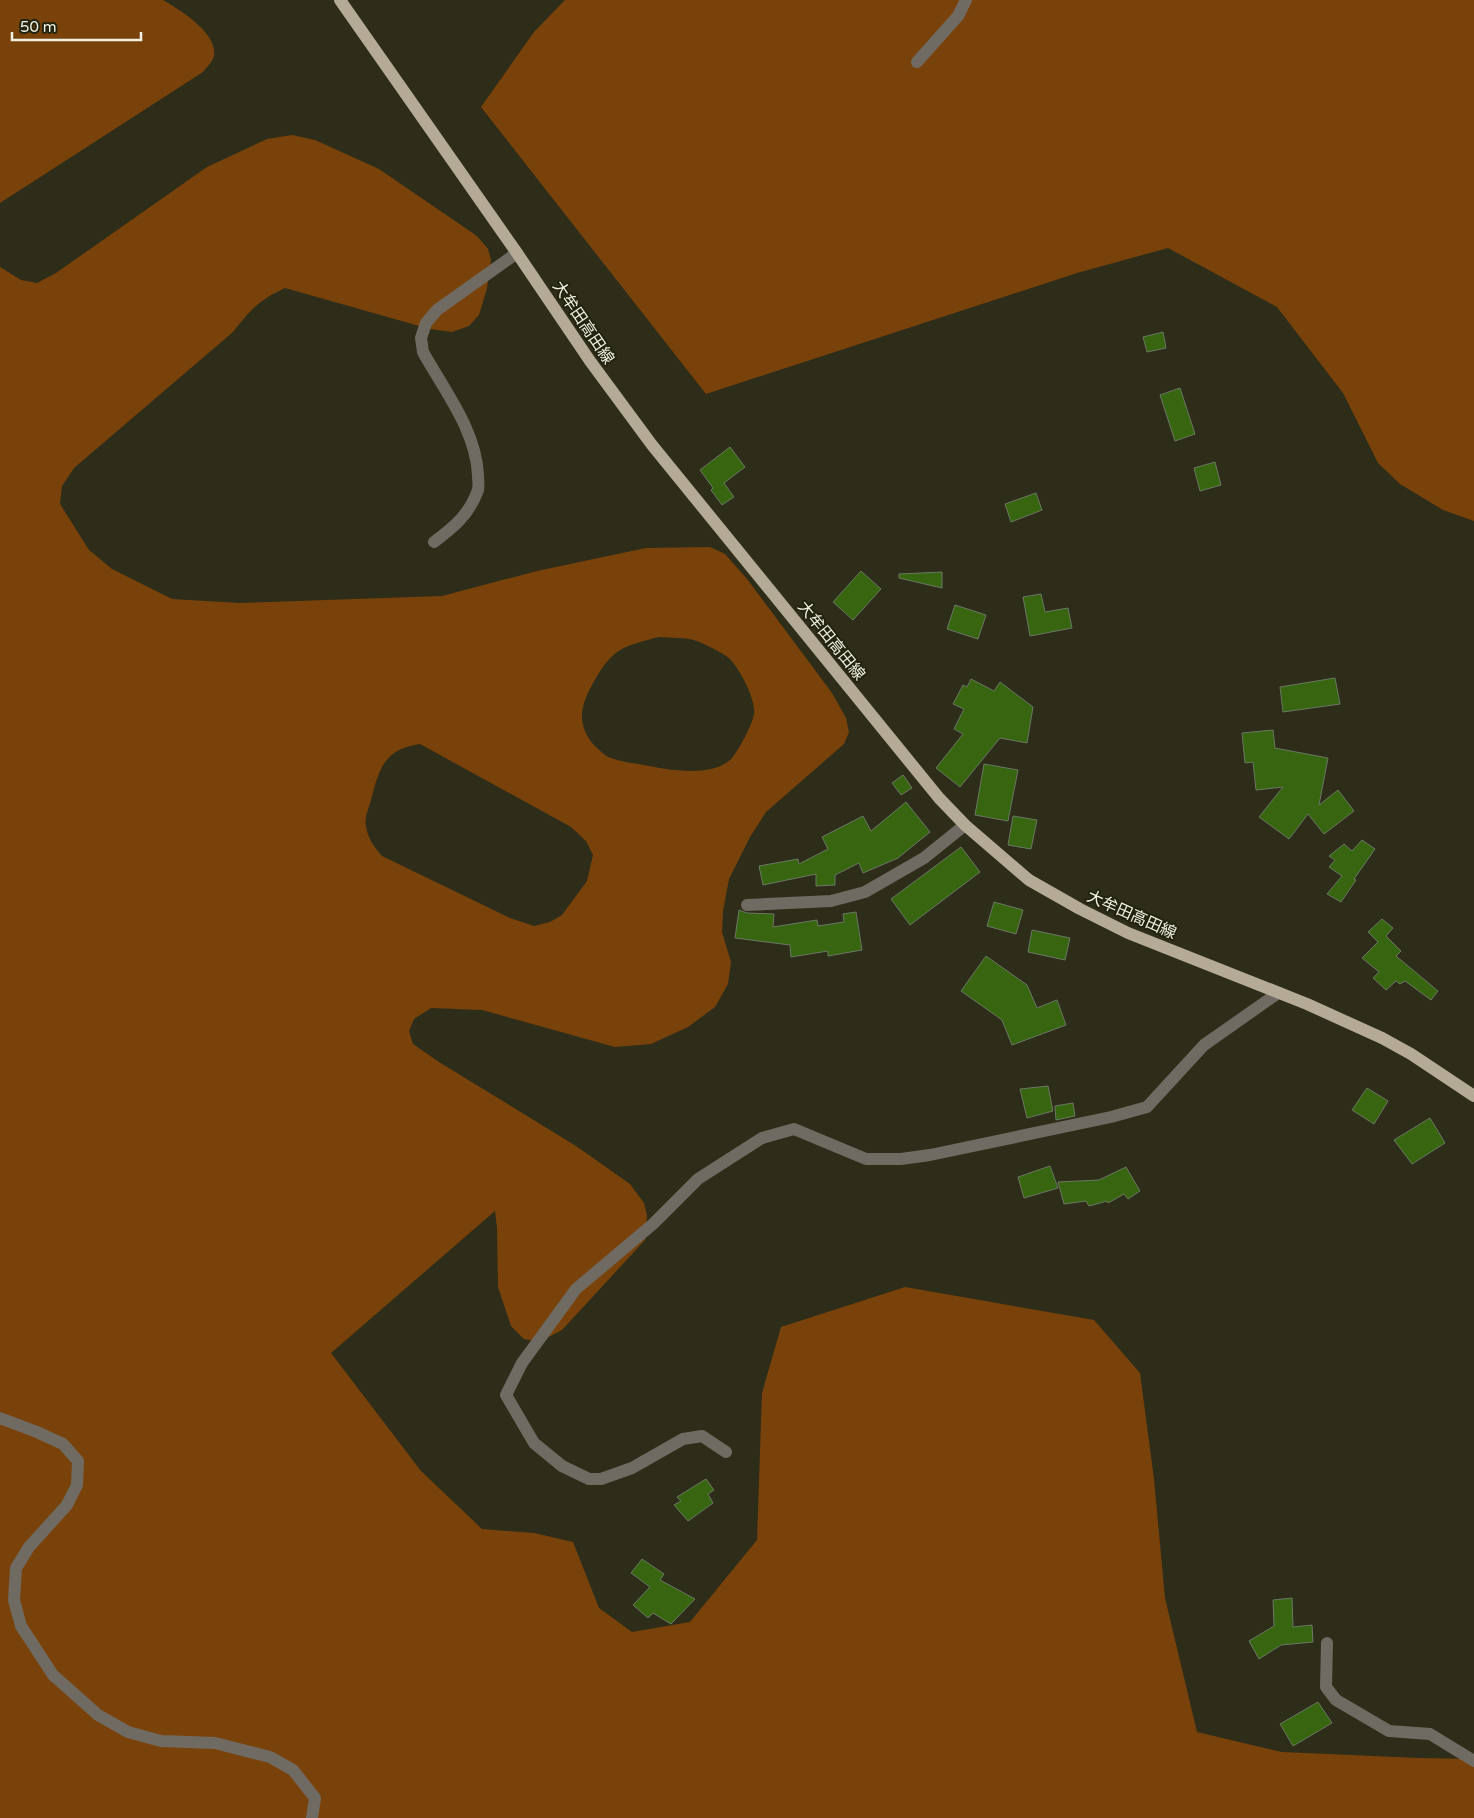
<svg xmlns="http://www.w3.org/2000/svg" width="1474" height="1818" font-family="'Varela Round','Noto Sans JP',sans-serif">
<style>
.green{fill:#7a420b;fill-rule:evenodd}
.building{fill:#376510;stroke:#6b7864}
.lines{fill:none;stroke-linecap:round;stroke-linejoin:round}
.minor{stroke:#706b62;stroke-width:12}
.major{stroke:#b4aa96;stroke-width:12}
.labels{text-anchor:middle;stroke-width:4;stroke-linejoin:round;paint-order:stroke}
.street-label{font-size:16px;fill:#f0f1e3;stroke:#23230f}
</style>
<rect width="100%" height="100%" fill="#2d2d19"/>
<path class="green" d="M0 0H163C180 10 218 33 214 56 213 61 207 67 203 72L0 203Z
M565 0H1474V521L1443 510 1400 484 1378 463 1343 393 1277 307 1168 248 1077 273 706 394 481 107 534 32Z
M292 135 315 140 379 169 477 236 488 249 491 260 487 288 479 315 469 326 452 332 430 329 285 288C259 300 250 310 233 332L74 468 62 486 60 504 89 550 112 569 172 599 239 603 442 596 537 571 646 548 710 547 725 554 747 579 832 693 846 718 849 732 844 744 766 812 750 837 729 879 723 911 722 932 731 962 728 984 715 1007 688 1027 651 1044 615 1047 482 1010 431 1008 414 1019 409 1031 413 1044 439 1062 576 1146 630 1184 644 1203 647 1216 645 1240 562 1330 539 1342 524 1339 511 1326 498 1287 497 1228 495 1211 331 1353 421 1471 482 1529 534 1533 573 1542 599 1608 632 1632 690 1622 757 1540 762 1393 781 1327 905 1287 1094 1320 1140 1373 1154 1479 1165 1598 1197 1732 1282 1752 1419 1758 1474 1759V1818H0V267L21 280 37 283 56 273 207 167 267 139ZM659 637C671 638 686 637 697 641 705 644 725 654 730 659 740 670 756 699 754 714 752 726 739 749 732 758 714 778 668 770 644 765 634 763 621 762 611 758 605 756 598 749 593 744 577 724 580 707 592 685 612 649 620 647 659 637ZM420 744 571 827 586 841 593 855 587 881 562 915 550 922 534 926 510 918 382 856C374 847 368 839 366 826 364 818 369 808 371 800 379 769 384 749 420 744Z"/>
<path class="building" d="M1163 332 1166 348 1147 352 1143 337Z
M1180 388 1195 434 1175 441 1160 395Z
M730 447 745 467 724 483 734 497 722 505 711 490 713 488 700 470Z
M1215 462 1221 485 1200 491 1194 468Z
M1036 493 1042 510 1011 522 1005 504Z
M861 571 881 589 853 620 833 602Z
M942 572V588L899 578V574Z
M1041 594 1045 612 1068 608 1072 628 1030 636 1023 597Z
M955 605 986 615 978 639 947 629Z
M1335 678 1340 704 1283 712 1280 687Z
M971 679 994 691 1000 682 1033 707 1027 743 1000 738 960 787 936 768 963 734 954 729 964 709 953 704 963 685 967 687Z
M1273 730 1275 748 1328 758 1319 805 1338 790 1354 811 1324 834 1308 814 1289 839 1259 817 1283 787 1256 790 1253 762 1245 763 1242 733Z
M984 764 1018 770 1008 821 975 815Z
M903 775 912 788 901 795 892 783Z
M906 802 930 832 898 858 863 873 859 863 835 875V885L816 886V874L763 885 759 866 798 859 799 864 828 849 822 837 863 816 871 831Z
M1013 816 1037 820 1031 849 1008 845Z
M1362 840 1375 849 1354 879 1356 880 1341 902 1327 894 1342 876 1329 867 1335 860 1329 856 1344 844 1352 851Z
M961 847 980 872 910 925 891 899Z
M994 902 1023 910 1016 934 987 926Z
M739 910 747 913 774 914 773 927 817 920 818 926 844 922 843 914 856 912 862 950 828 956V951L791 957 790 945 735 938Z
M1382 919 1393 928 1386 936 1401 951 1396 956 1438 991 1431 1000 1405 981 1400 984 1396 981 1386 990 1373 978 1379 972 1362 958 1378 942 1368 932Z
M1032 930 1070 938 1065 960 1028 952Z
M986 956 1027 985 1037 1008 1057 1000 1066 1025 1012 1045 1002 1020 961 991Z
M1048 1086 1053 1111 1027 1118 1020 1089Z
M1367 1088 1388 1101 1374 1124 1352 1110Z
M1073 1103 1075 1116 1056 1120 1055 1106Z
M1430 1118 1445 1143 1412 1164 1394 1140Z
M1050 1166 1058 1188 1024 1198 1018 1177Z
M1126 1167 1140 1191 1128 1199 1124 1194 1108 1203 1107 1201 1089 1206 1086 1201 1064 1204 1058 1182 1099 1180Z
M706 1479 714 1490 708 1494 713 1503 688 1521 674 1505 681 1501 677 1497Z
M642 1559 664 1574 660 1580 695 1599 671 1624 653 1613 648 1618 633 1605 650 1587 631 1573Z
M1292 1598 1293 1627 1312 1625 1313 1642 1281 1645 1259 1659 1249 1641 1274 1626 1273 1600Z
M1318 1702 1332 1723 1293 1746 1280 1724Z"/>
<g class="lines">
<path class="minor" d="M917 62 958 16 966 0
M434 542C454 527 469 515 478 490 479 485 478 480 478 475 476 430 444 390 423 352L421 338 426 323 437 310 517 253
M747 905 831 901 865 892 924 858 965 825
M0 1418 37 1432 63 1444 78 1461 77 1485 67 1505 29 1547 16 1568 14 1600 21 1626 53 1675 98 1715 128 1732 161 1741 215 1743 270 1757 293 1770 315 1798 312 1818
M726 1452 702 1436 683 1439 632 1468 601 1479H589L562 1466 534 1443 506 1395 522 1363 576 1289 653 1224 698 1179 762 1138 794 1129 866 1159H901L930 1155 1111 1117 1147 1107 1204 1045 1278 993
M1327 1643 1326 1687 1336 1700 1389 1731 1430 1734 1474 1761"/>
<path class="major" d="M340 0 517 253 590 361 652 445 939 798 965 825 1029 880 1080 909 1128 933 1307 1004 1382 1038 1411 1054 1474 1096"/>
</g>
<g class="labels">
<g class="street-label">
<text transform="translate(584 322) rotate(56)" y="6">大牟田高田線</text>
<text transform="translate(832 640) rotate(51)" y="6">大牟田高田線</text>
<text transform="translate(1132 914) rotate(24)" y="6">大牟田高田線</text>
</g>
</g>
<path d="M12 32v8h129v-8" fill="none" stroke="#f0f1e3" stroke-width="2.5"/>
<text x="20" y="32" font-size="15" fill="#f0f1e3" stroke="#23230f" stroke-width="4" paint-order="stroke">50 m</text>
</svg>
